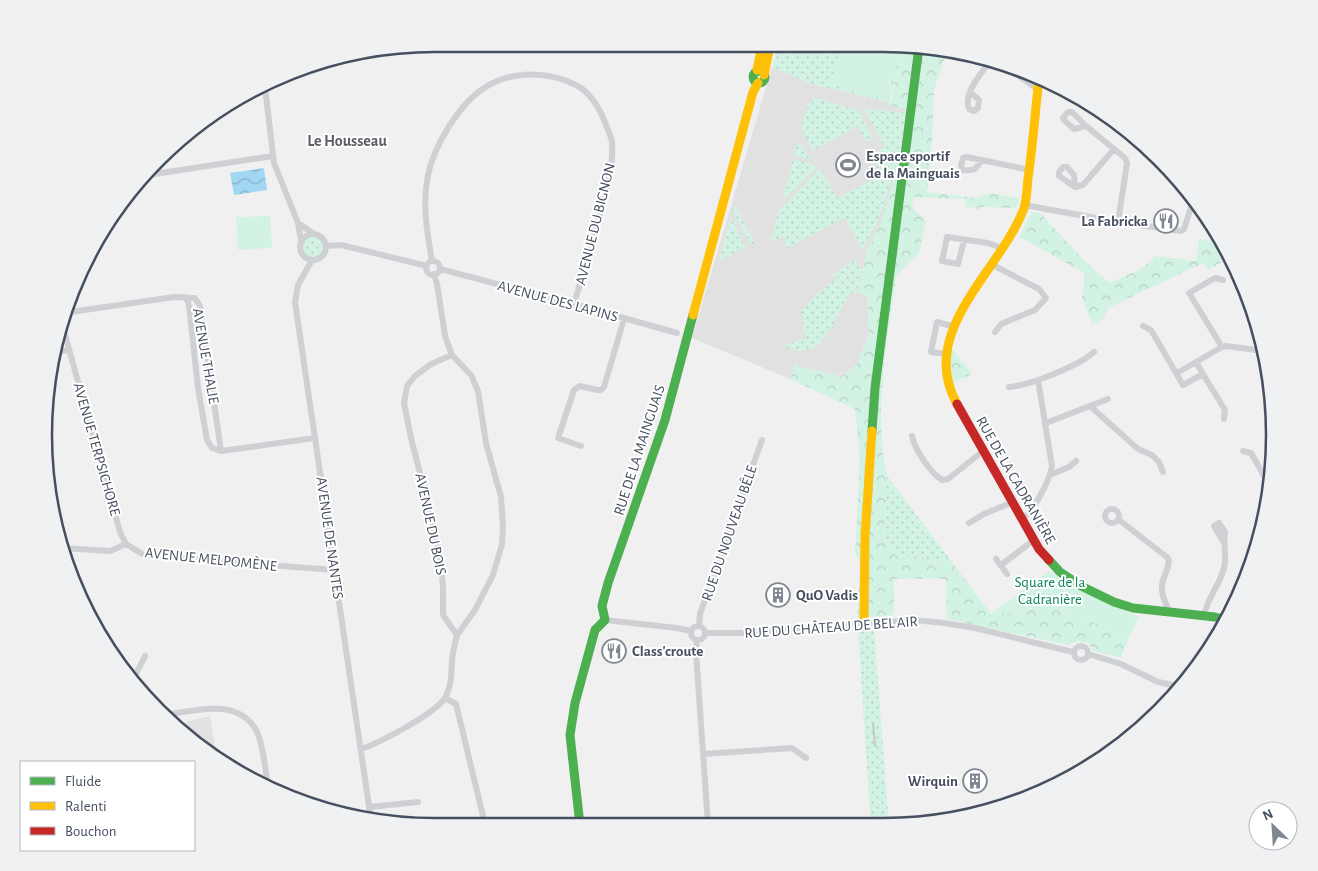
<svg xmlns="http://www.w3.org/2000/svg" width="1318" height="871" font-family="'Alegreya Sans',sans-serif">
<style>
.commercial{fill:#f8f6ea}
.education{fill:#e2e1e2}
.grass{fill:url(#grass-dots)}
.forest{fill:url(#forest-crowns)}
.park{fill:#d2f2e3}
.water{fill:url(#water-waves)}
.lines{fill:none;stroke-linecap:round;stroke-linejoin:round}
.street{stroke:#ced0d4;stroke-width:6}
.fast{stroke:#4caf50;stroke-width:9}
.slow{stroke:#ffc107;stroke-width:9}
.jam{stroke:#c62828;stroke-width:9}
.rail{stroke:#c7c8cb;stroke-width:2}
.labels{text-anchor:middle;stroke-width:4;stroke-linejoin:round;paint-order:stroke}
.poi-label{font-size:15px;font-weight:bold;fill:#454f5f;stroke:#fff;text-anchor:start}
.street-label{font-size:15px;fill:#454f5f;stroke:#fff}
.park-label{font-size:15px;fill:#0c8359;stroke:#fff}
.neighbourhood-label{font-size:16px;font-weight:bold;fill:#5b5e65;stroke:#fff}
.rim{fill:none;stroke:#454f5f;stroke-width:2.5}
</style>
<defs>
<pattern id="grass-dots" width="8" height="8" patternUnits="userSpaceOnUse" patternTransform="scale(1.25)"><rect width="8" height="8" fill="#d2f2e3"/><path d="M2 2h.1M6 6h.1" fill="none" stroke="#b6d1c5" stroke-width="1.8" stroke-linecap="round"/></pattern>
<pattern id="forest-crowns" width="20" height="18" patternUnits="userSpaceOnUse" patternTransform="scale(1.25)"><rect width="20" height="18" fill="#d2f2e3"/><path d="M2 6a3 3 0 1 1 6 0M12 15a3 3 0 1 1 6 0" fill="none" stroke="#b6d1c5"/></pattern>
<pattern id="water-waves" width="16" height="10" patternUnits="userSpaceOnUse" patternTransform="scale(1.25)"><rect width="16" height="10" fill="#a2d7f4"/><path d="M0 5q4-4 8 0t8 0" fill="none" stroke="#86b1c9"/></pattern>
</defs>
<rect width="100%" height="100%" fill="#f1f0f0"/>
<path class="commercial" d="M725 46H757L754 56Z"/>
<path class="education" d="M772 67 814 85 889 102 890 106 908 109 893 183 881 222 866 254 869 335 857 364 842 377 795 365 790 379 692 338Z
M210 716 216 754 177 730 173 725Z"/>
<path class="grass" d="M779 46 904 47 889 102 814 85 772 67Z
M813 97 859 111 873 138 866 142 858 126 813 151 801 129 809 102 812 103Z
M863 108 907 113C896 160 889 210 862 250L845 218 787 248 784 237 771 241 779 210 820 169 837 198 881 175 871 155 885 147Z
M798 141 812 160 794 156Z
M793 159 815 165 816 168 782 202Z
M735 205 755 243 751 245 733 212Z
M731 218 745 247 719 261Z
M301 247a11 11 0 1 1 22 0a11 11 0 1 1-22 0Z
M855 259 862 271 856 294 850 293 831 328 817 347 800 351 782 346 806 338 801 312 817 294 840 276 829 277Z
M887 476 946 554 944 562 929 561 920 557H897L884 537Z
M874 628 889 826H871L858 630Z"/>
<path class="forest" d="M904 47C917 47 936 44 946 53L934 90 932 141 927 192 975 198 992 193 1020 199 1015 208 979 207V209L965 206 966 199 914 197 912 207 926 221 919 253 896 276 884 362 881 408 882 448 887 476 884 537 897 557H920L929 561 943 562 946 554 991 614 1021 612 1046 605 1068 610 1128 639 1121 658 1094 651 1088 643 1078 641 1068 645 947 619 946 579H895L894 584V615L857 618 860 562 855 554 860 457 855 409 790 379 795 365 842 377 857 364 869 335 868 298 858 292 866 254 881 222 893 183 908 109 889 106Z
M1032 212 1040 213 1085 261 1109 283 1139 270 1153 260V256L1196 261 1199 239 1222 243 1227 252 1219 256 1222 262 1208 270 1203 263 1108 308 1103 319 1092 324 1082 298 1085 273 1019 237Z
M951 348 972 374 953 383 950 369Z"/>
<path class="park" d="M841 47H902L887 100 830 84Z
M270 216 272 248 238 250 236 217Z
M1049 571 1072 587 1139 617 1128 639 1068 610 1046 605 1021 612 991 614Z"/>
<path class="water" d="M264 168 267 190 234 195 230 173Z"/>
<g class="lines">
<path class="street" d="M1012 71 1037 89
M265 87 274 163 298 223 301 240
M971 93 979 100 978 108 974 111 969 109C963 95 980 74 988 64
M1086 126 1072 112H1068L1063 118 1064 120 1074 129 1086 126 1125 158 1127 163 1118 222
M981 160C976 170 974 171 963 170L961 166 963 158 967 157 1030 170
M148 175 273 156
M1075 187 1074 175 1067 167H1063L1059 172V176L1075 187 1083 185 1114 149
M1024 205 1118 222 1181 231 1184 229 1194 198
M298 223 314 234
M300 247a13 13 0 1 1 26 0a13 13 0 1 1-26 0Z
M964 241 958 264 942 261 947 237 988 243 1002 248
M326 246 341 245 427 266
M312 260 298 285 295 302 371 820
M432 261C427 232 422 204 428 175 434 146 459 104 484 88 508 72 540 71 567 81 571 83 577 85 581 88 593 97 601 111 606 125 608 130 611 136 612 142 614 171 605 197 597 224 590 250 582 277 574 304
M426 268a7 7 0 1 1 14 0a7 7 0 1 1-14 0Z
M991 264 1039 289 1046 298 1035 310 1001 324 995 332
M440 269 574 304 677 333
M186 297 189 305 198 388 207 440 212 448 221 451
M64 313 174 297 195 298 200 306 221 451 315 438
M62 324 120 532 126 544
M1143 326 1151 330 1183 385 1203 374 1225 410 1224 419
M1222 347 1189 293 1215 278 1223 280
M56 352 69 350
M946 354 931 352 937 322 952 326
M452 355 471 375 478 391 486 443 501 497 503 526 502 544 493 575 475 610 457 635
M1196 362 1222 347 1226 346 1264 351
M1177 373 1196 362 1203 374
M1009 387C1029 386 1080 365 1094 352
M1090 406 1138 449 1152 455 1159 462 1163 472
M1046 423 1108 399
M912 436C915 450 930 472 942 480L948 479 983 451
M581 446 558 438 574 390 580 386 597 390H601L604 387 624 319
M1243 451 1251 453 1271 488
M1050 475 1069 467 1076 461
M1105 516a7 7 0 1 1 14 0a7 7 0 1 1-14 0Z
M1022 519C1035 509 1049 482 1052 466L1038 380
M1118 519 1168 558C1171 567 1163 575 1162 585 1161 595 1166 604 1170 613
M969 523 984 514 1013 502
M62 548 110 551 126 544 144 555 334 570
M996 559 1007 574
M1001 565 1034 540
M1204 616C1207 598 1220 585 1224 568 1227 557 1223 544 1225 532L1219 523 1214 526 1223 541
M605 620 677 628 691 631
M691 633a7 7 0 1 1 14 0a7 7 0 1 1-14 0Z
M699 626 700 614 762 440
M705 633H741L913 620 944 623 975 628 1073 652
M697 640 696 652 708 825
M1074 653a7 7 0 1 1 14 0a7 7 0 1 1-14 0Z
M1088 654 1121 664 1158 682 1182 687
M133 680 145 656
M445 698 456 704 485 824
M164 715C194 711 237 697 256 730 263 742 266 773 268 787
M361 749C379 743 439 712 446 696 452 684 451 674 452 662 452 653 455 644 457 635L443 615V587L440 556 426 496 411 438 404 403 407 386 415 376 431 364 452 355 445 336 437 284 434 274
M703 754 792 748 806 758
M369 807 418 802"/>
<path class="fast" d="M753 77a6 6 0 1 1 12 0a6 6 0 1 1-12 0Z
M872 431 875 388 919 47
M1049 560 1060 572 1081 586 1114 602 1133 608 1215 617 1227 620
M580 825 570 735 575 703 595 630 605 620 602 606 608 583 665 420 693 315"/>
<path class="slow" d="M757 70 762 46
M764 75 770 46
M693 315 753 92 758 83
M957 404C916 331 1001 271 1024 208 1027 199 1027 188 1028 178 1033 145 1035 112 1039 79
M864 623 865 536 872 431"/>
<path class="jam" d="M957 404 1039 549 1049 560"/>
<path class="rail" d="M873 723 875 746"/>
</g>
<defs>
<g id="stadium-ring" transform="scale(1.25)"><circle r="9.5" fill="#fff" stroke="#818792" stroke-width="1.5"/><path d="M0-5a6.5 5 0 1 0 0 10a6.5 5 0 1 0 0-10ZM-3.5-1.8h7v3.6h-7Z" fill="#818792"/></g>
<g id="restaurant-ring" transform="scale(1.25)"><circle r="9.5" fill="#fff" stroke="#818792" stroke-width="1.5"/><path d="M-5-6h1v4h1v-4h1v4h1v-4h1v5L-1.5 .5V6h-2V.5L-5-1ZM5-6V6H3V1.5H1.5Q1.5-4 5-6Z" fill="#818792"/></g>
<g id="building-ring" transform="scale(1.25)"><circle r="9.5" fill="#fff" stroke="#818792" stroke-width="1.5"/><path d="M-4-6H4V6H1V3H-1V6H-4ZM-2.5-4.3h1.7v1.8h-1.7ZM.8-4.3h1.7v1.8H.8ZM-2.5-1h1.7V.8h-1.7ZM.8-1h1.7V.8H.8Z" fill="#818792"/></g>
</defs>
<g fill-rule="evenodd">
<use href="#stadium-ring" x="848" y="165"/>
<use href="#restaurant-ring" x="1166" y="221"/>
<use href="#building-ring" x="778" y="595"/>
<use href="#restaurant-ring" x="614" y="651"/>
<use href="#building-ring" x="975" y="781"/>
</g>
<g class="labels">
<g class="poi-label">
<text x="866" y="161">Espace sportif<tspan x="866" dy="17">de la Mainguais</tspan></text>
<text x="1148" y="226" text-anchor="end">La Fabricka</text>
<text x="796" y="600">QuO Vadis</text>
<text x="632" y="656">Class'croute</text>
<text x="958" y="786" text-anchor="end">Wirquin</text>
</g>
<g class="street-label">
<text transform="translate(595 224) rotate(-76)" y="5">AVENUE DU BIGNON</text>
<text transform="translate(558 301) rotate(15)" y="5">AVENUE DES LAPINS</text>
<text transform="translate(206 356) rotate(80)" y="5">AVENUE THALIE</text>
<text transform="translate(97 449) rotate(74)" y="5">AVENUE TERPSICHORE</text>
<text transform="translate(639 450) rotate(-72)" y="5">RUE DE LA MAINGUAIS</text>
<text transform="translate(1016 480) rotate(60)" y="5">RUE DE LA CADRANIÈRE</text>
<text transform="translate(431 524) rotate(78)" y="5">AVENUE DU BOIS</text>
<text transform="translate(729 533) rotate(-71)" y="5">RUE DU NOUVEAU BÊLE</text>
<text transform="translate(330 538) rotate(82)" y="5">AVENUE DE NANTES</text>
<text transform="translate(211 559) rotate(6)" y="5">AVENUE MELPOMÈNE</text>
<text transform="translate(831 627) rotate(-4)" y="5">RUE DU CHÂTEAU DE BEL AIR</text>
</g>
<g class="park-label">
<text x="1050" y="587">Square de la<tspan x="1050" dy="17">Cadranière</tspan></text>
</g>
<g class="neighbourhood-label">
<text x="347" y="146">Le Housseau</text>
</g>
</g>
<path d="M0 0H1318V871H0ZM435 52H883A383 383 0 0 1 1266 435V435A383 383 0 0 1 883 818H435A383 383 0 0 1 52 435V435A383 383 0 0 1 435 52Z" fill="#f0f1f2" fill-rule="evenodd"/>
<path class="rim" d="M435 52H883A383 383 0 0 1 1266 435V435A383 383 0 0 1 883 818H435A383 383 0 0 1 52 435V435A383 383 0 0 1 435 52Z"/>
<rect x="20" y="761" width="175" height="90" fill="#ffffff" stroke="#b5b9bf"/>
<rect x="30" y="777" width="25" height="8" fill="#4caf50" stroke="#b5b9bf"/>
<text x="65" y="786" font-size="15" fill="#454f5f">Fluide</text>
<rect x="30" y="802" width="25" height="8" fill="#ffc107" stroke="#b5b9bf"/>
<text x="65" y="811" font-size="15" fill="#454f5f">Ralenti</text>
<rect x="30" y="827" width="25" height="8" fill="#c62828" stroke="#b5b9bf"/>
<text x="65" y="836" font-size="15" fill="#454f5f">Bouchon</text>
<g transform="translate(1273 826) rotate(335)"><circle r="24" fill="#ffffff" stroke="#b5b9bf"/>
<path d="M0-4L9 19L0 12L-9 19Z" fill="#818792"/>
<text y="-8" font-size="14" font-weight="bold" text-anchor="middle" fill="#454f5f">N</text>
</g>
</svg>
